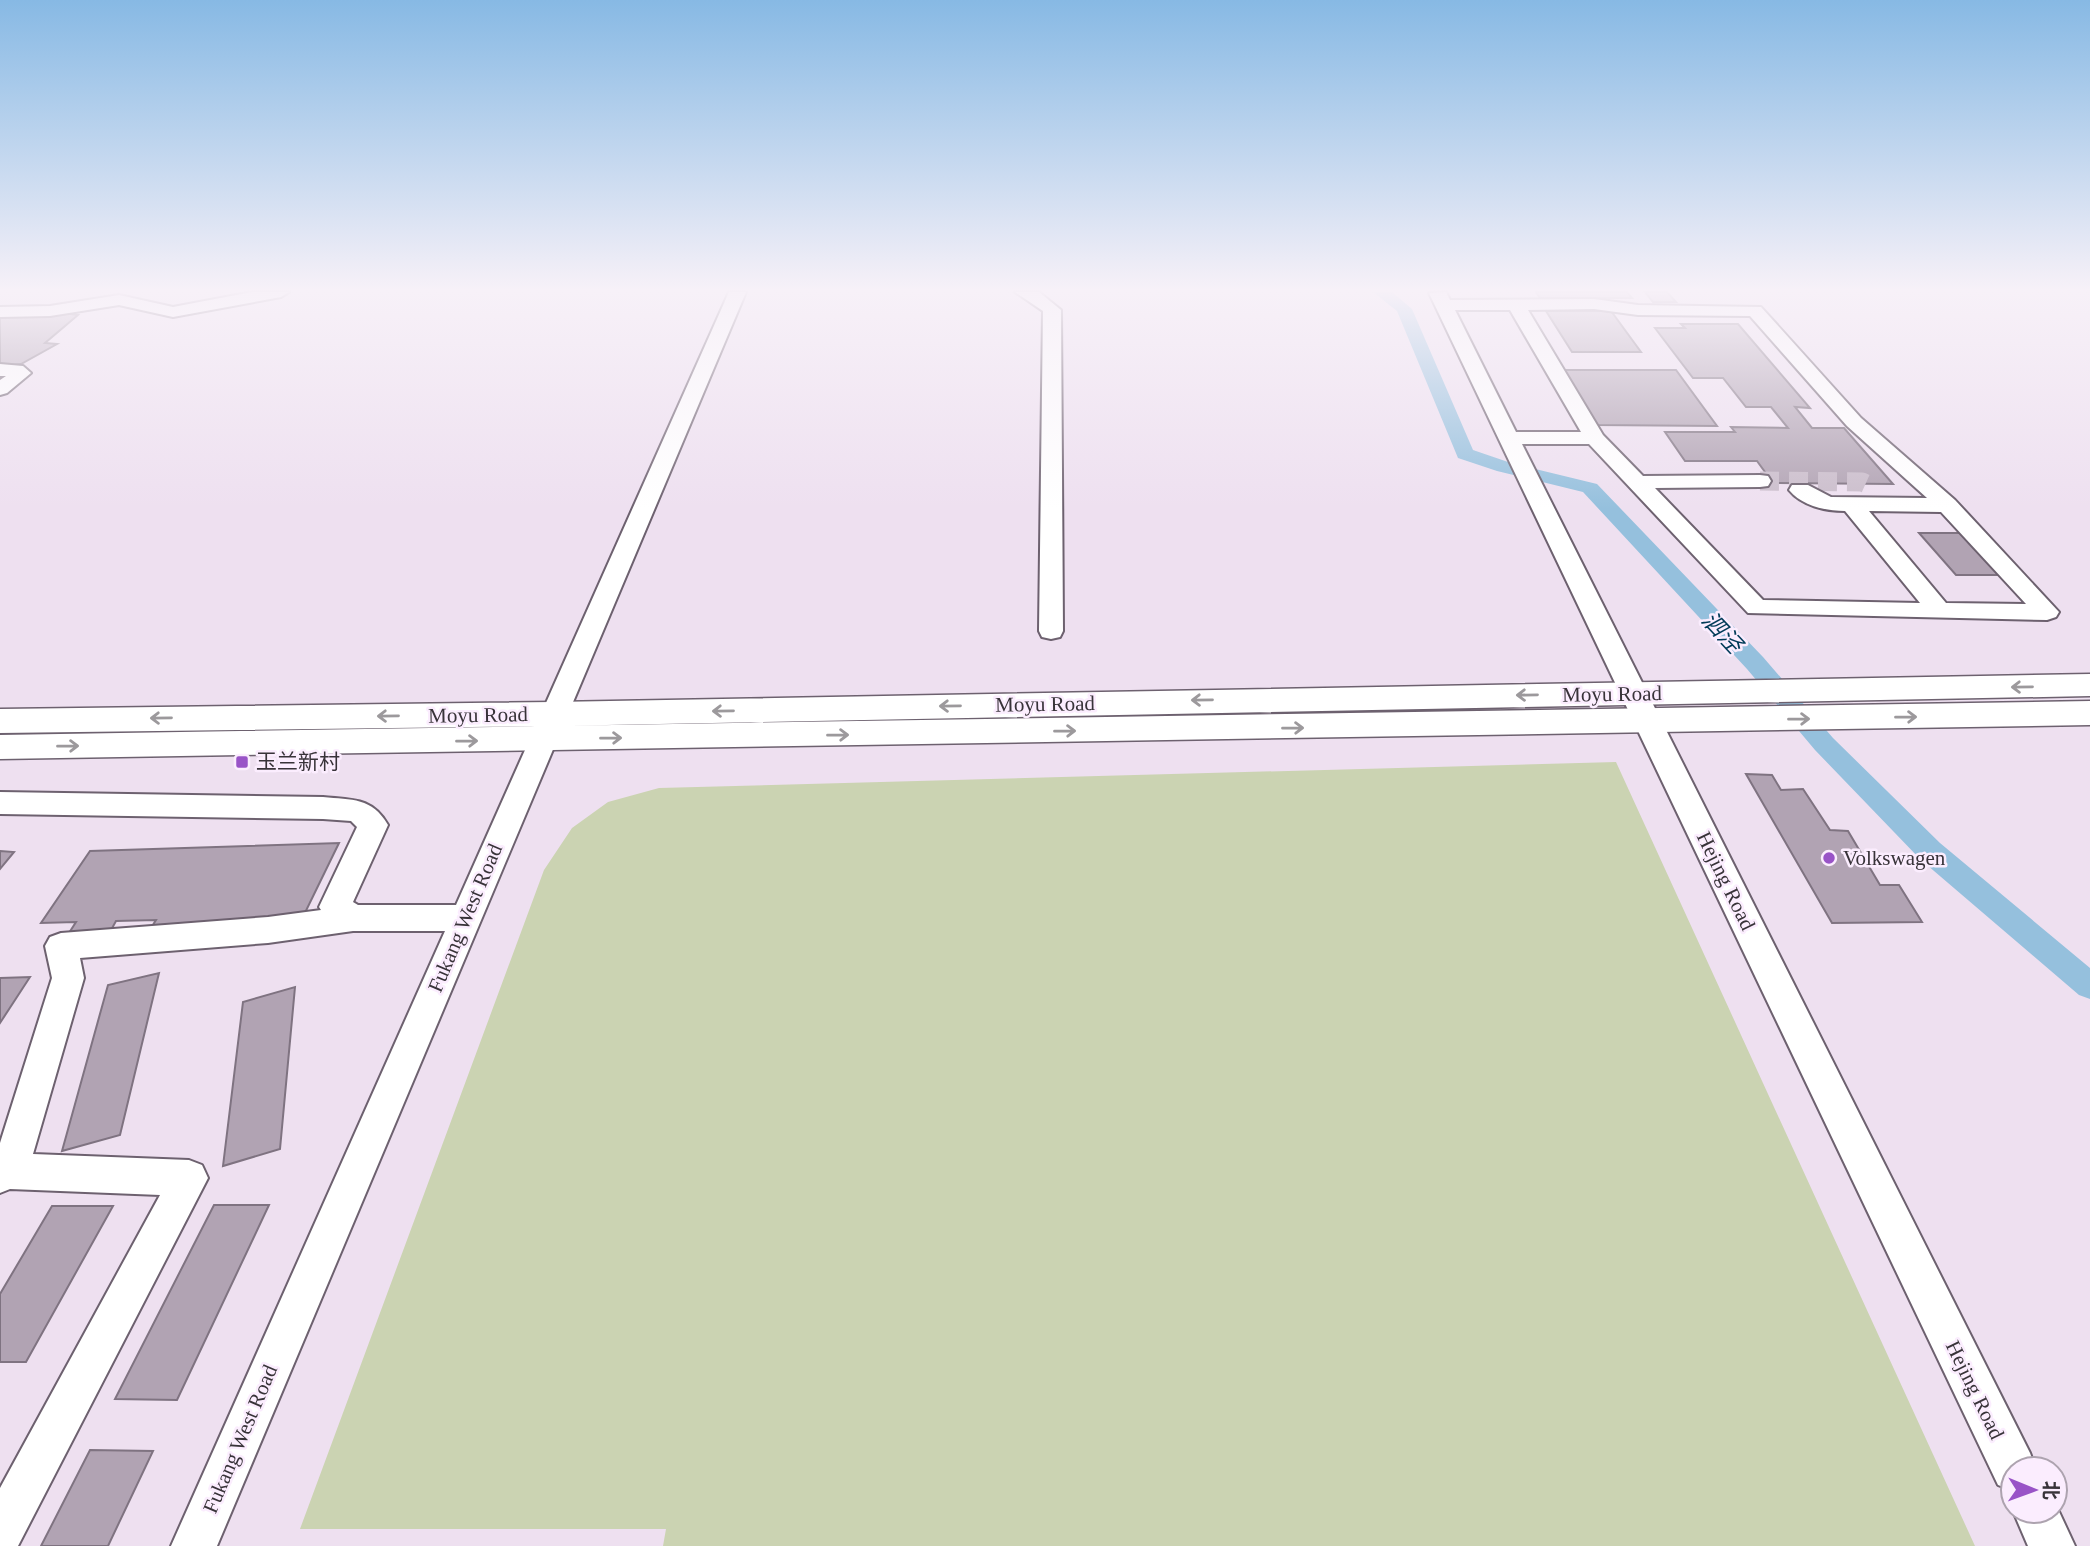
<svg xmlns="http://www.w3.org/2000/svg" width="2090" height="1546" font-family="'Times New Roman','Noto Sans SC',serif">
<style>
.green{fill:#cbd3b2}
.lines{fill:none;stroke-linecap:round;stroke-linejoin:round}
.canal{fill:#95c0dd;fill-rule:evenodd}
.building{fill:#b1a3b3;stroke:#7f7381;stroke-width:2}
.minor-tunnel{stroke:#cabdcb;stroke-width:19;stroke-dasharray:19 10;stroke-linecap:butt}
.minor-casing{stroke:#6d616f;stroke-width:4}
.major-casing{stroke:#6d616f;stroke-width:3}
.minor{fill:#fff;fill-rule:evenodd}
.major{fill:#fff;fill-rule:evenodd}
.oneway{stroke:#9c999c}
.poi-dot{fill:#9953c7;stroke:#fbedfe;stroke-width:2.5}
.labels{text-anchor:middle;stroke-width:5;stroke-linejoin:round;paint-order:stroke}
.street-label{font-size:21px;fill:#383339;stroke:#fbedfe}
.poi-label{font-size:21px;fill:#383339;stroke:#fbedfe;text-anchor:start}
.water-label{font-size:23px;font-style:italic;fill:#013b58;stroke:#fbedfe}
</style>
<rect width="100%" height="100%" fill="#eee0f0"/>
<path class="green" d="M1616 762 1975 1546H663L666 1529H300L544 870 572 828 608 802 659 788Z"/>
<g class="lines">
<path class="canal" d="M1373 292H1392L1412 309 1473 450 1511 463 1597 484 1763 657 1833 738 1940 843 2090 968V999L2079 995 1920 859 1815 750 1747 669 1583 492 1497 471 1458 458 1397 311Z"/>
</g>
<path class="building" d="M1536 292H1627L1632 298H1540Z
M1645 292H1667L1676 302H1653Z
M1546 311H1611L1641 352H1572Z
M62 313 78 315 45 343 57 344 21 364 0 366V315H59Z
M1681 324H1738L1810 408 1795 407 1812 428H1844L1893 484 1773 483 1757 461H1685L1665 432H1735L1731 427 1788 428 1771 407H1746L1723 378H1693L1655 328H1685Z
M1562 370H1676L1717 426 1596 425Z
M1919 533H1962L2001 575H1956Z
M1746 774 1772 775 1781 790 1803 789 1830 830 1848 831 1880 885H1899L1922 922 1832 923Z
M339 843 300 923 151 928 156 920 116 921 110 932 69 933 76 922 41 923 90 851Z
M0 851 14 852 0 869Z
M159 973 120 1135 62 1151 108 985Z
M30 977 0 1023V978Z
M295 987 280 1149 223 1166 243 1002Z
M214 1205H269L177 1400 115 1399Z
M52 1206H113L26 1362H0V1294Z
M90 1450 153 1451 108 1546H41Z"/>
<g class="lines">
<path class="minor-tunnel" d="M1760 481 1862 482 1871 486"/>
<g class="minor-casing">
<path id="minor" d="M252 292H289L281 297 173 317 119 305 50 316 0 317V307L50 306 119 295 173 307Z
M729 292H746L217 1546H171L445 931H353L268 943 80 958 84 978 33 1154 189 1160 202 1165 208 1178 18 1546H0V1488L160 1195 10 1189 0 1193V1143L52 978 45 946 50 937 61 933 268 917 321 910 319 907 357 827 351 821 323 819 0 814V792L323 797C352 800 372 797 388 825L353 902 358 905H456Z
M1015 292H1039L1061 310 1063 631 1060 637 1051 639 1042 637 1039 631 1043 311Z
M1446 292 1450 300 1594 299 1638 305 1761 307 1861 418 1955 500 2059 612 2056 617 2047 620 1748 613 1589 444H1522L2030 1453 2036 1469H2013V1491L1998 1485 1429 293ZM1594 309 1638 315 1750 316 1847 426 1927 498 1831 497 1808 485H1792L1789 490C1802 506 1826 511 1845 511L1920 603 1763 600 1655 488 1760 487 1768 486 1771 481 1768 476 1760 475 1643 476 1603 435 1528 310ZM1455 310H1510L1581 432H1516ZM1869 511 1941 512 2026 604 1946 603Z
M0 364 23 366 31 373 7 393 0 395V380L6 376H0Z
M2055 1503 2075 1546H2028L2013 1511V1510L2055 1511Z"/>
</g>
<g class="major-casing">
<path id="major" d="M2090 674V696L554 726 0 733V709L554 702Z
M2090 701V725L0 759V735Z"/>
</g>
<use href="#minor" class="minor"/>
<use href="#major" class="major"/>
</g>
<defs><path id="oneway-shaft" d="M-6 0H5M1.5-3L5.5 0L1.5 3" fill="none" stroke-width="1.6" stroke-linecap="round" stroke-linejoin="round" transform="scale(1.75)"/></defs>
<g class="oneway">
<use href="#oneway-shaft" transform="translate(2022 687) rotate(179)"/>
<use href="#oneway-shaft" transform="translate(1527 695) rotate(179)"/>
<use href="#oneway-shaft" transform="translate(1202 700) rotate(179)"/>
<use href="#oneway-shaft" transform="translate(950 706) rotate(179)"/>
<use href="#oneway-shaft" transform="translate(723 711) rotate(179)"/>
<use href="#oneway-shaft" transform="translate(388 716) rotate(179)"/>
<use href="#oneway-shaft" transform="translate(1906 717) rotate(-1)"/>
<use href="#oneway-shaft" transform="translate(161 718) rotate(179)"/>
<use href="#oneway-shaft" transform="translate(1799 719) rotate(-1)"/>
<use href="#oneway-shaft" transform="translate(1293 728) rotate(-1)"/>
<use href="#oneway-shaft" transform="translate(1065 731) rotate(-1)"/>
<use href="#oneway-shaft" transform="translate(838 735) rotate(-1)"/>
<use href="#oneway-shaft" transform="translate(611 738) rotate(-1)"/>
<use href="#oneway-shaft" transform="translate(467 741) rotate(-1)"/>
<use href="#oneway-shaft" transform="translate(68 746) rotate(-1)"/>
</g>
<linearGradient id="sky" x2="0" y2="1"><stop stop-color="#87b9e4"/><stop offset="0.57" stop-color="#f7f1f8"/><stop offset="1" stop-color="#f7f1f8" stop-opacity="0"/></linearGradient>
<rect width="2090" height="509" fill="url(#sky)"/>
<g class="poi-dot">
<rect x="235" y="755" width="14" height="14" rx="3.5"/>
<circle cx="1829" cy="858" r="7"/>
</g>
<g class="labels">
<g class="street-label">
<text transform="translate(1612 694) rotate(-1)" y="7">Moyu Road</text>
<text transform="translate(1045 704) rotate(-1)" y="7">Moyu Road</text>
<text transform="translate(478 715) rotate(-1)" y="7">Moyu Road</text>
<text transform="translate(1726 881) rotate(64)" y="7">Hejing Road</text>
<text transform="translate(465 918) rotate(-67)" y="7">Fukang West Road</text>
<text transform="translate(1975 1390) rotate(64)" y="7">Hejing Road</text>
<text transform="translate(240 1439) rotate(-67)" y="7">Fukang West Road</text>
</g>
<g class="poi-label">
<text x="256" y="769">玉兰新村</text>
<text x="1843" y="865">Volkswagen</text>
</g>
<g class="water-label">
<text transform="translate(1722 632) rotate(47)" y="8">泗泾</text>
</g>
</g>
<g transform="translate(2034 1490) rotate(91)"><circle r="33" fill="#fbedfe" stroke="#ada3af" stroke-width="2"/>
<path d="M0-5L12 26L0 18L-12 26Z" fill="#9953c7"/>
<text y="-10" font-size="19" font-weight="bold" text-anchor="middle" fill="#383339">北</text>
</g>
</svg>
